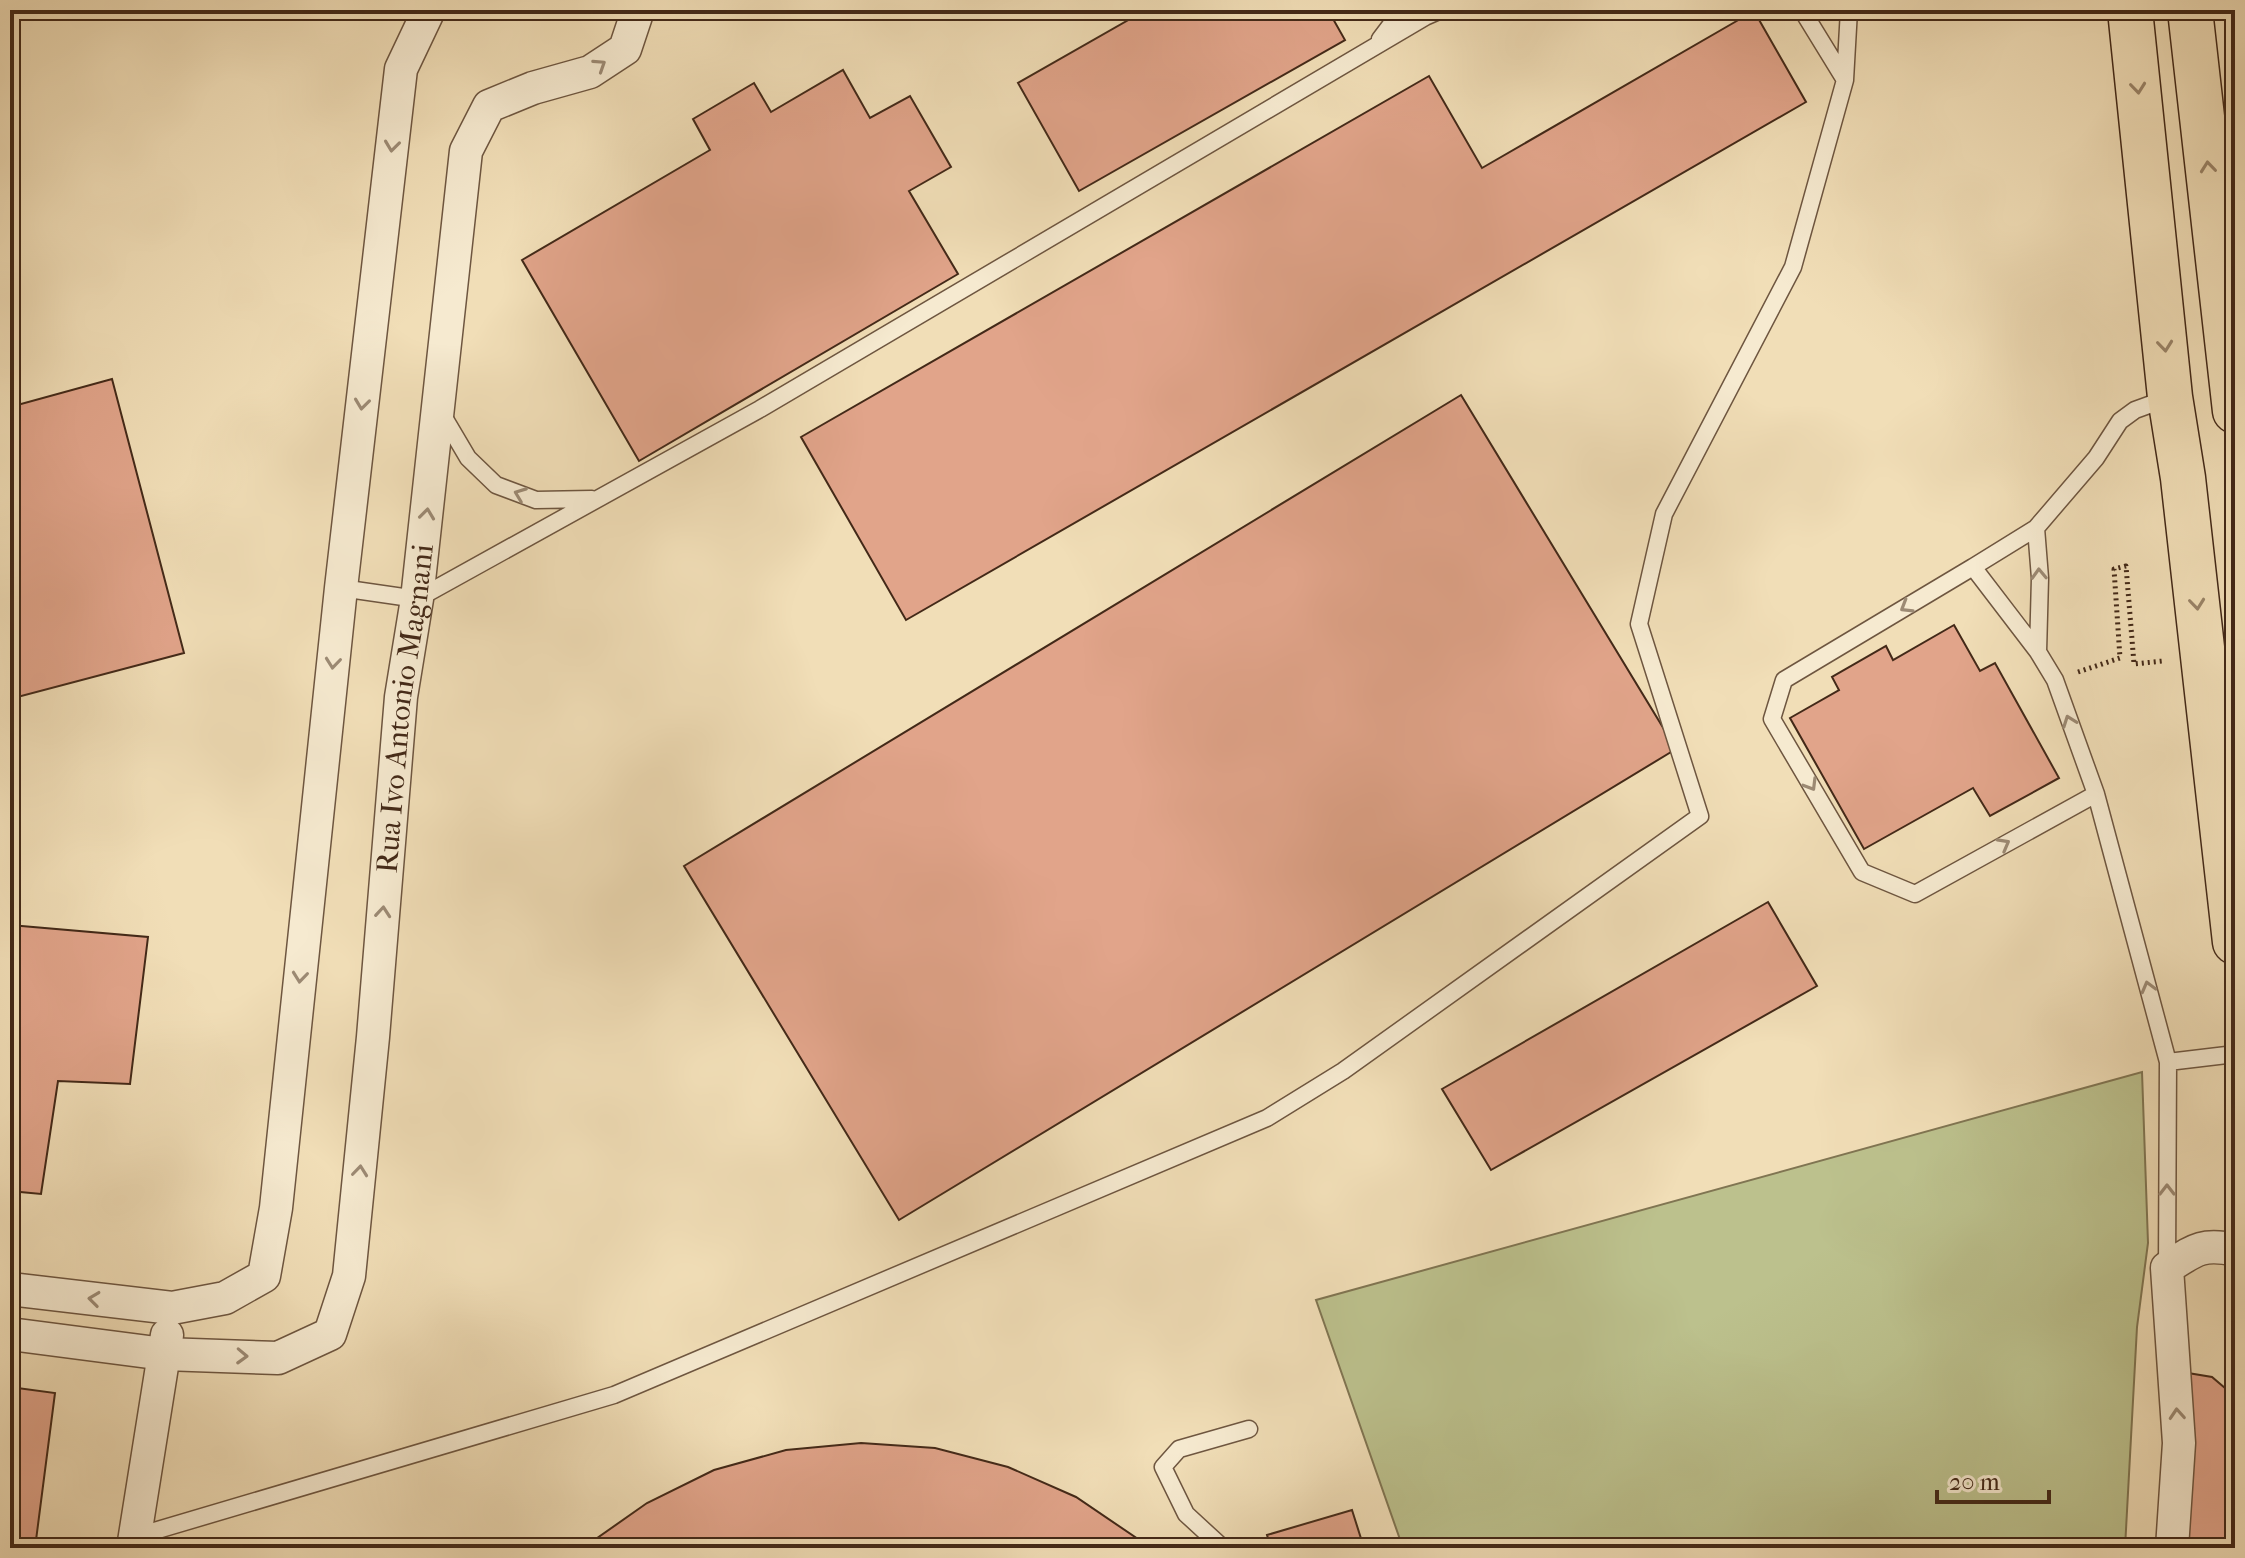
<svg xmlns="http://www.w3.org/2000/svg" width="2245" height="1558" font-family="'IM FELL French Canon',serif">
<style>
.green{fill:#bcc18d;stroke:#807552;stroke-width:2}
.building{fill:#e1a48a;stroke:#432918;stroke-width:2}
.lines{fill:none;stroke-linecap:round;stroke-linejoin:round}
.service-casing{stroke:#6e5640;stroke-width:19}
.minor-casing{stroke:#6e5640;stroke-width:35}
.primary-casing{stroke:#432918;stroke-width:47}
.path{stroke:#432918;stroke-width:5;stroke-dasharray:2 4;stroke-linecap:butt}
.service{stroke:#f6ead0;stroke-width:16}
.minor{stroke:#f6ead0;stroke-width:32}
.primary{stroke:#f1deb7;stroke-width:44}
.oneway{stroke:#9c8a74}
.oneway2{stroke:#9a8468}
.labels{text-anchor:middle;stroke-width:6;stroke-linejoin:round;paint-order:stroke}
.street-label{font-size:30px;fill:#432918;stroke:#f6ead0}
</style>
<rect width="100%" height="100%" fill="#f1deb7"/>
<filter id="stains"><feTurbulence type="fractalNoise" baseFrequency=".0025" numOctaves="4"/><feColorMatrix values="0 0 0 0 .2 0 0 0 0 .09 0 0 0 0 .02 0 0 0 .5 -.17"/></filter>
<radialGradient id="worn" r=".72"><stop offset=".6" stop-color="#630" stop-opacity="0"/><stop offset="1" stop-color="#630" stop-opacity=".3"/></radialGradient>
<path class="green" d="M2142 1072 2148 1243 2137 1327 2125 1548H1403L1316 1300Z"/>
<path class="building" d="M1146 10H1269L1274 19 1289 10H1328L1345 40 1079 191 1018 83Z
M1754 11 1806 102 906 620 801 437 1429 76 1482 168Z
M843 70 870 118 910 96 951 167 909 191 958 274 639 461 522 260 710 150 693 119 754 83 771 112Z
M112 379 184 653 10 699V407Z
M1461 395 1676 749 899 1220 684 866Z
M1954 625 1980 671 1995 663 2059 778 1990 816 1973 788 1864 849 1790 718 1839 690 1832 677 1886 646 1893 660Z
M1768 902 1817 986 1491 1170 1442 1089Z
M10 925 148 937 130 1084 58 1081 41 1194 10 1191Z
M2188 1373 2212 1377 2232 1394 2235 1424V1548H2182Z
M10 1387 55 1393 35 1548H10Z
M861 1443 935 1448 1008 1467 1076 1497 1138 1539 1147 1548H583L647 1503 714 1470 786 1450Z
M1352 1510 1364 1548H1271L1267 1535Z"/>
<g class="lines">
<g class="service-casing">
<path id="service" d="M1802 10 1845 80
M1380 39 1402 10
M442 414 468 458 496 485 536 500 592 499
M1973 567 2036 528
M341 588 417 599 760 409 1425 17 1441 10
M2038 652 2040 578 2036 528 2096 458 2120 421 2135 410 2168 398
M2096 794 1915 894 1862 872 1772 719 1784 680 1973 567 2038 652 2055 680 2096 794 2168 1062 2167 1268
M2168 1062 2235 1054
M134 1537 614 1395 1267 1118 1343 1071 1700 816 1639 624 1664 514 1793 267 1845 80 1849 10
M1223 1548 1186 1514 1163 1467 1179 1449 1249 1429"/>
</g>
<g class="minor-casing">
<g id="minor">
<path d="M10 1289 172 1308 225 1298 264 1276 276 1208 341 588 401 69 429 10"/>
<path id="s1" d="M10 1334 164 1354 278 1358 330 1334 349 1276 373 1037 401 697 417 599 466 151 489 106 533 88 590 72 625 49 636 16 634 10"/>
<path d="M133 1548 167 1335"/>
<path d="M2172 1548 2179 1443 2167 1268C2193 1251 2202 1242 2235 1250"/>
</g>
</g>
<g class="primary-casing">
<path id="primary" d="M2130 10 2170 397 2183 478 2235 942
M2190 10 2235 411"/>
</g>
<path class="path" d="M2078 672 2120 658 2114 569 2126 566 2134 664 2163 661"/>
<use href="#service" class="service"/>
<use href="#minor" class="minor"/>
<use href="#primary" class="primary"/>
</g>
<defs><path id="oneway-chevron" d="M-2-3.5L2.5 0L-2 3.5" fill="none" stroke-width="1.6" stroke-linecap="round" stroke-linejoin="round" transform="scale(2)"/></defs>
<g class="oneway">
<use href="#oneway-chevron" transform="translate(600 65) rotate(-33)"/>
<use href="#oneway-chevron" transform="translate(392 146) rotate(97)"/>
<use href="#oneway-chevron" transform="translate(362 404) rotate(97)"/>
<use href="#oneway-chevron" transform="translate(520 494) rotate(-159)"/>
<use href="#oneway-chevron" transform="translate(427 514) rotate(-83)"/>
<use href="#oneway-chevron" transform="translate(2039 574) rotate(-92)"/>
<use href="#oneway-chevron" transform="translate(1906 607) rotate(149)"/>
<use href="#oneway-chevron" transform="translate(333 663) rotate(96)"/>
<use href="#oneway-chevron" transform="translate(2069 721) rotate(-110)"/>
<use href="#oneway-chevron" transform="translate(1811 785) rotate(59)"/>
<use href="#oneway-chevron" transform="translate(2004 844) rotate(-29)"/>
<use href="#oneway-chevron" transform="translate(383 912) rotate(-85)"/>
<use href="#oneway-chevron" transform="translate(300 977) rotate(96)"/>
<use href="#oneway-chevron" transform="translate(2148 987) rotate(-105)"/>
<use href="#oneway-chevron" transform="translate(360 1171) rotate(-84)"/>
<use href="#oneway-chevron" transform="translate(2167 1190) rotate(-90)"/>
<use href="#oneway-chevron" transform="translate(94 1299) rotate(-173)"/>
<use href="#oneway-chevron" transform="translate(242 1356) rotate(2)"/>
<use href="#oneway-chevron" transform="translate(2177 1414) rotate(-94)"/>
</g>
<g class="oneway2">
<use href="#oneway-chevron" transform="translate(2138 88) rotate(84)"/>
<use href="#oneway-chevron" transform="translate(2208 167) rotate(-96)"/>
<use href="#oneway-chevron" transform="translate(2165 346) rotate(84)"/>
<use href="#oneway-chevron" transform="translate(2197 604) rotate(84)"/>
</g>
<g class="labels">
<g class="street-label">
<text dy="10" stroke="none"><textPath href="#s1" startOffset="958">Rua Ivo Antonio Magnani</textPath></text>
</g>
</g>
<rect width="2245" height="1558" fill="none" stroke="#f1deb7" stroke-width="40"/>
<rect x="12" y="12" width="2221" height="1534" fill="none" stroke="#432918" stroke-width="4"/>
<rect x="20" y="20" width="2205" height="1518" fill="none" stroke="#432918" stroke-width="2"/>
<path d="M1937 1490v12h112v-12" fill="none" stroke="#432918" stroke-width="4"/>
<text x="1949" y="1490" font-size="24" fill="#432918" stroke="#f6ead0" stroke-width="6" paint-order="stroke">20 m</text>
<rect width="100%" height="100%" filter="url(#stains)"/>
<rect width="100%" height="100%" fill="url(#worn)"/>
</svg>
